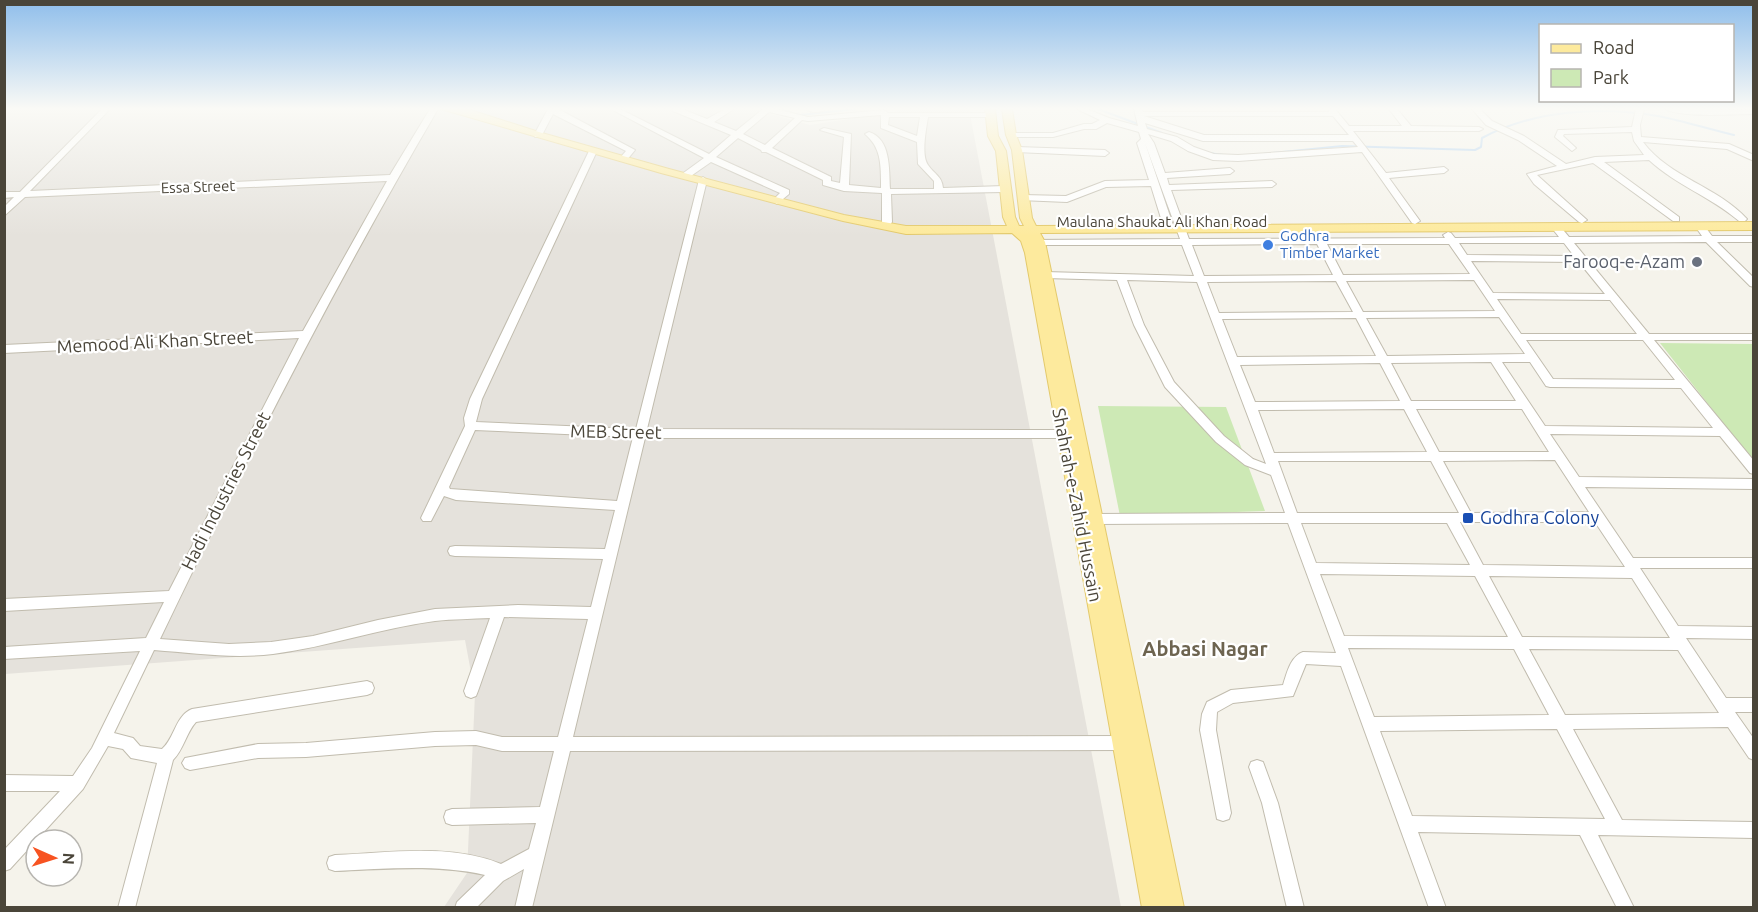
<svg xmlns="http://www.w3.org/2000/svg" width="1758" height="912" font-family="Ubuntu,sans-serif">
<style>
.industrial{fill:#e5e2dc}
.green{fill:#cde9b5}
.lines{fill:none;stroke-linecap:round;stroke-linejoin:round}
.stream{stroke:#a9cdf0;stroke-width:2}
.minor-casing{stroke:#c1bcae;stroke-width:2}
.major-casing{stroke:#e3c96c;stroke-width:2}
.minor{fill:#fff;fill-rule:evenodd}
.major{fill:#fdea9d;fill-rule:evenodd}
.shop-dot{fill:#3f7fe0;stroke:#fff;stroke-width:2}
.worship-dot{fill:#6b7280;stroke:#fff;stroke-width:2}
.transit-dot{fill:#1a4fb4;stroke:#fff;stroke-width:2}
.labels{text-anchor:middle;stroke-width:4.5;stroke-linejoin:round;paint-order:stroke}
.far-street-label{font-size:15px;fill:#4a4539;stroke:#fff}
.far-shop-label{font-size:15px;fill:#366cbe;stroke:#fff;text-anchor:start}
.worship-label{font-size:18px;fill:#5b616d;stroke:#fff;text-anchor:end}
.street-label{font-size:18px;fill:#4a4539;stroke:#fff}
.transit-label{font-size:18px;fill:#164399;stroke:#fff;text-anchor:start}
.neighbourhood-label{font-size:20px;font-weight:bold;fill:#6d6450;stroke:#fff}
</style>
<rect width="100%" height="100%" fill="#f5f3eb"/>
<path class="industrial" d="M5 109H753L810 125 893 112 905 109H969L1121 907H444L467 873 475 694 465 640 5 674Z"/>
<path class="green" d="M1660 343 1753 344V461Z
M1098 406 1226 407 1265 511 1120 516Z"/>
<g class="lines">
<path class="stream" d="M782 109 794 114
M1098 109 1162 133
M800 115 855 109
M1209 153 1223 155
M1263 154 1342 146 1475 150 1481 147 1482 138C1534 110 1600 106 1658 116 1684 121 1708 129 1734 135"/>
<g class="minor-casing">
<path id="minor" d="M102 109H110L30 191 390 175 430 109H438C337 281 246 459 160 639L229 644 271 642 313 636 378 620 435 609 518 605 591 607 603 559 455 556 450 555 448 551 450 547 455 546 605 549 615 510 456 500 444 496 431 521H423L421 518 465 426 464 418 470 399 589 151 593 148 597 151 482 399 476 422 636 429 699 180 703 177 707 180 647 429 1063 430 1069 434 1063 438H645L573 737 1127 736 1132 738 1135 743 1132 748 1127 750 570 751 532 908H515L524 869 503 881 476 908H455L457 902 485 875C436 864 385 869 335 871L329 869 327 863 329 857 335 855C389 853 450 843 501 864L529 849 536 823 452 825 446 823 444 817 446 811 452 809 540 807 554 751H502L476 745 435 746 306 757 258 758 190 770 185 768 182 763 185 758 258 744 306 743 435 732 476 731 502 737H558L588 619 504 617 478 691 476 696 471 698 466 696 464 691 490 618C472 619 453 619 435 621 380 628 328 647 273 654 233 659 194 653 154 650L114 733 133 738 140 746 162 749C175 738 175 716 192 709L367 681 372 683 374 688 372 693 367 695 196 722C186 733 184 749 173 760L135 908H118L157 763 131 758 123 749 108 746 83 789 10 869 4 871V850L60 791H4V775L73 776 92 748 140 651 4 659V647L146 638 164 602 4 611V599L169 591 299 338 4 353V345L303 331 387 181 25 197 4 216V207L14 197 4 198V192H20ZM475 430 633 437 617 501 450 489 449 487Z
M548 109H558L635 150 626 161H620L619 159 626 151 553 114 541 137H535L534 135Z
M611 109H620L709 154 731 135 673 111 672 109H682L707 119 725 109H734L714 122 736 131 763 109H776L808 117 884 110 888 113H991L995 115 994 117H928C926 130 921 155 928 165 934 174 942 176 943 188L1004 186 1008 189 1004 192 891 194 892 222 888 228 885 229 880 226 882 222V193L844 191 823 185V180L766 152H762L761 150 738 138 716 157 789 190V194L777 204 772 201 780 193 711 162 688 178H682V174L704 158ZM769 112 795 118 765 145 743 134ZM881 115V128L917 142 918 164 934 181V189H890C889 169 891 139 869 132L865 134C882 148 881 167 881 188L849 185 851 134 824 128 820 130 844 137 840 183 831 181V177L772 148 802 120 808 121ZM889 117H920L917 136 888 125Z
M806 109H826C822 113 810 113 806 109Z
M1077 109H1087L1109 118 1138 126 1134 109H1142L1143 112H1329V109H1335L1349 126H1402L1389 109H1397L1411 126 1479 127 1483 129 1479 131H1353L1386 173 1444 167 1448 170 1444 173 1389 178 1420 221 1415 224 1412 223 1362 152 1238 161 1213 160 1188 151 1171 141 1148 134 1154 143 1165 173 1230 168 1234 171 1230 174 1167 178 1169 185 1272 181 1276 184 1272 187 1171 190 1189 239 1445 238 1443 235 1448 232 1451 233 1455 238 1559 237 1551 227 1556 224 1559 225 1569 237 1702 236 1695 226 1700 223 1703 224 1712 236H1754V242H1717L1754 278V287L1750 286 1706 242 1574 243 1649 334H1754V340H1654L1754 461V474L1750 473 1720 436 1550 434 1579 477 1754 479V489L1585 487 1633 558H1754V568H1640L1678 626 1754 627V639L1686 638 1726 698H1754V712H1735L1754 739V760L1749 758 1728 727 1573 729 1622 820 1754 822V838L1598 835 1634 908H1617L1580 835 1418 832 1446 908H1429L1341 666 1306 664 1293 696 1233 703 1217 712 1216 730 1231 813 1229 819 1223 821 1217 819 1200 730 1202 714 1207 702 1231 690 1283 685C1287 673 1290 657 1303 652L1336 653 1288 523 1096 524 1092 522 1090 519 1092 516 1096 514 1285 513 1271 475 1245 465 1216 442 1165 387 1134 325 1117 280 1045 278 1040 275 1045 272 1194 276 1182 245H1026V241L1029 240 1180 239 1145 143 1174 228 1172 230H1166L1164 228 1151 186 1106 187 1067 202 1020 200V196L1023 195 1066 196 1105 181 1149 180 1137 143 1141 139 1139 132 1107 123 1096 129H1084L1053 137H1011L1007 135 1011 133H1053L1084 124H1092L1100 120ZM1144 116H1333L1349 135H1204ZM1145 123 1203 141H1353L1358 147 1238 155 1214 154 1194 147 1177 137 1147 129ZM1459 243H1564L1574 256 1467 255ZM1317 244 1333 275 1204 276 1192 245ZM1327 244H1449L1470 274 1343 275ZM1471 261 1579 262 1605 294 1493 293ZM1127 280 1197 282 1266 464 1253 459 1224 436 1174 382 1144 325ZM1474 280 1495 311 1363 312 1346 281ZM1336 281 1353 312 1219 313 1207 282ZM1497 299 1610 300 1637 334H1521ZM1499 317 1525 354 1387 356 1366 318ZM1356 318 1376 356 1237 357 1222 319ZM1526 340H1643L1675 380 1553 379ZM1491 362 1516 401H1411L1391 363ZM1502 362H1530L1546 386 1550 387 1681 388 1713 428 1545 426ZM1380 363 1400 401 1255 402 1240 365ZM1404 409 1427 452 1274 453 1258 410ZM1416 409H1522L1549 452H1439ZM1555 460 1589 512 1471 513 1443 461ZM1278 461H1431L1459 513H1297ZM1460 522H1595L1625 567 1483 565ZM1301 523H1447L1470 565 1316 563ZM1320 574 1475 576 1508 637 1344 636ZM1489 576 1632 578 1670 638 1522 637ZM1348 648 1514 649 1549 715 1374 717ZM1529 649 1678 650 1719 713 1565 715ZM1557 729 1605 819 1412 816 1380 731Z
M1472 109H1480L1492 121 1524 136 1566 164 1595 157 1644 155 1634 141 1632 132 1564 134 1563 136 1576 148 1572 151 1555 137 1558 130H1561L1632 127 1636 109H1644L1640 125 1641 137 1729 144 1754 155V161L1727 149 1643 142C1670 178 1717 186 1747 219L1745 221H1739C1711 197 1676 185 1649 160L1604 162 1679 217V221H1673L1593 163 1537 175 1587 220 1582 223 1579 222 1534 184 1527 174 1557 166 1518 140 1486 125Z
M1665 109 1754 110V114C1733 114 1681 118 1665 109Z
M1017 147 1105 150 1109 153 1105 156 1014 152V148Z
M1257 760 1263 762 1278 803 1304 908H1287L1262 803 1249 767 1251 762Z"/>
</g>
<g class="major-casing">
<path id="major" d="M441 109H467L542 133 669 169 844 215 906 226H1007L1003 217 996 151 988 136 985 109H995L998 136 1006 151 1015 217 1019 226H1024L1020 218 1012 150 1006 135 1002 109H1012L1016 135 1022 150 1032 218 1036 226 1754 222V230L1040 233 1045 242 1184 908H1142L1025 253 1021 241 1012 233 906 234 843 221 661 173Z"/>
</g>
<use href="#minor" class="minor"/>
<use href="#major" class="major"/>
</g>
<linearGradient id="sky" x2="0" y2="1"><stop stop-color="#8fbeeb"/><stop offset="0.46" stop-color="#fafaf6"/><stop offset="1" stop-color="#fafaf6" stop-opacity="0"/></linearGradient>
<rect width="1758" height="236" fill="url(#sky)"/>
<circle class="shop-dot" cx="1268" cy="245" r="6"/>
<circle class="worship-dot" cx="1697" cy="262" r="6"/>
<rect class="transit-dot" x="1462" y="512" width="12" height="12" rx="3"/>
<g class="labels">
<g class="far-street-label">
<text transform="translate(198 187) rotate(-2)" y="5">Essa Street</text>
<text x="1162" y="227">Maulana Shaukat Ali Khan Road</text>
</g>
<g class="far-shop-label">
<text x="1280" y="241">Godhra<tspan x="1280" dy="17">Timber Market</tspan></text>
</g>
<g class="worship-label">
<text x="1685" y="268">Farooq-e-Azam</text>
</g>
<g class="street-label">
<text transform="translate(155 342) rotate(-3)" y="6">Memood Ali Khan Street</text>
<text transform="translate(616 432) rotate(1)" y="6">MEB Street</text>
<text transform="translate(226 491) rotate(-63)" y="6">Hadi Industries Street</text>
<text transform="translate(1077 505) rotate(79)" y="6">Shahrah-e-Zahid Hussain</text>
</g>
<g class="transit-label">
<text x="1480" y="524">Godhra Colony</text>
</g>
<g class="neighbourhood-label">
<text x="1205" y="656">Abbasi Nagar</text>
</g>
</g>
<rect width="1758" height="912" fill="none" stroke="#4a4539" stroke-width="12"/>
<rect x="1539" y="24" width="195" height="78" fill="#ffffff" stroke="#b7b5b0" stroke-width="1.5"/>
<rect x="1551" y="44" width="30" height="9" fill="#fdea9d" stroke="#b7b5b0" stroke-width="1.5"/>
<text x="1593" y="54" font-size="18" fill="#4a4539">Road</text>
<rect x="1551" y="69" width="30" height="18" fill="#cde9b5" stroke="#b7b5b0" stroke-width="1.5"/>
<text x="1593" y="84" font-size="18" fill="#4a4539">Park</text>
<g transform="translate(54 858) rotate(93)"><circle r="28" fill="#ffffff" stroke="#b7b5b0" stroke-width="1.5"/>
<path d="M0-4.5L10 22L0 15L-10 22Z" fill="#f75321"/>
<text y="-9" font-size="16" font-weight="bold" text-anchor="middle" fill="#4a4539">N</text>
</g>
</svg>
